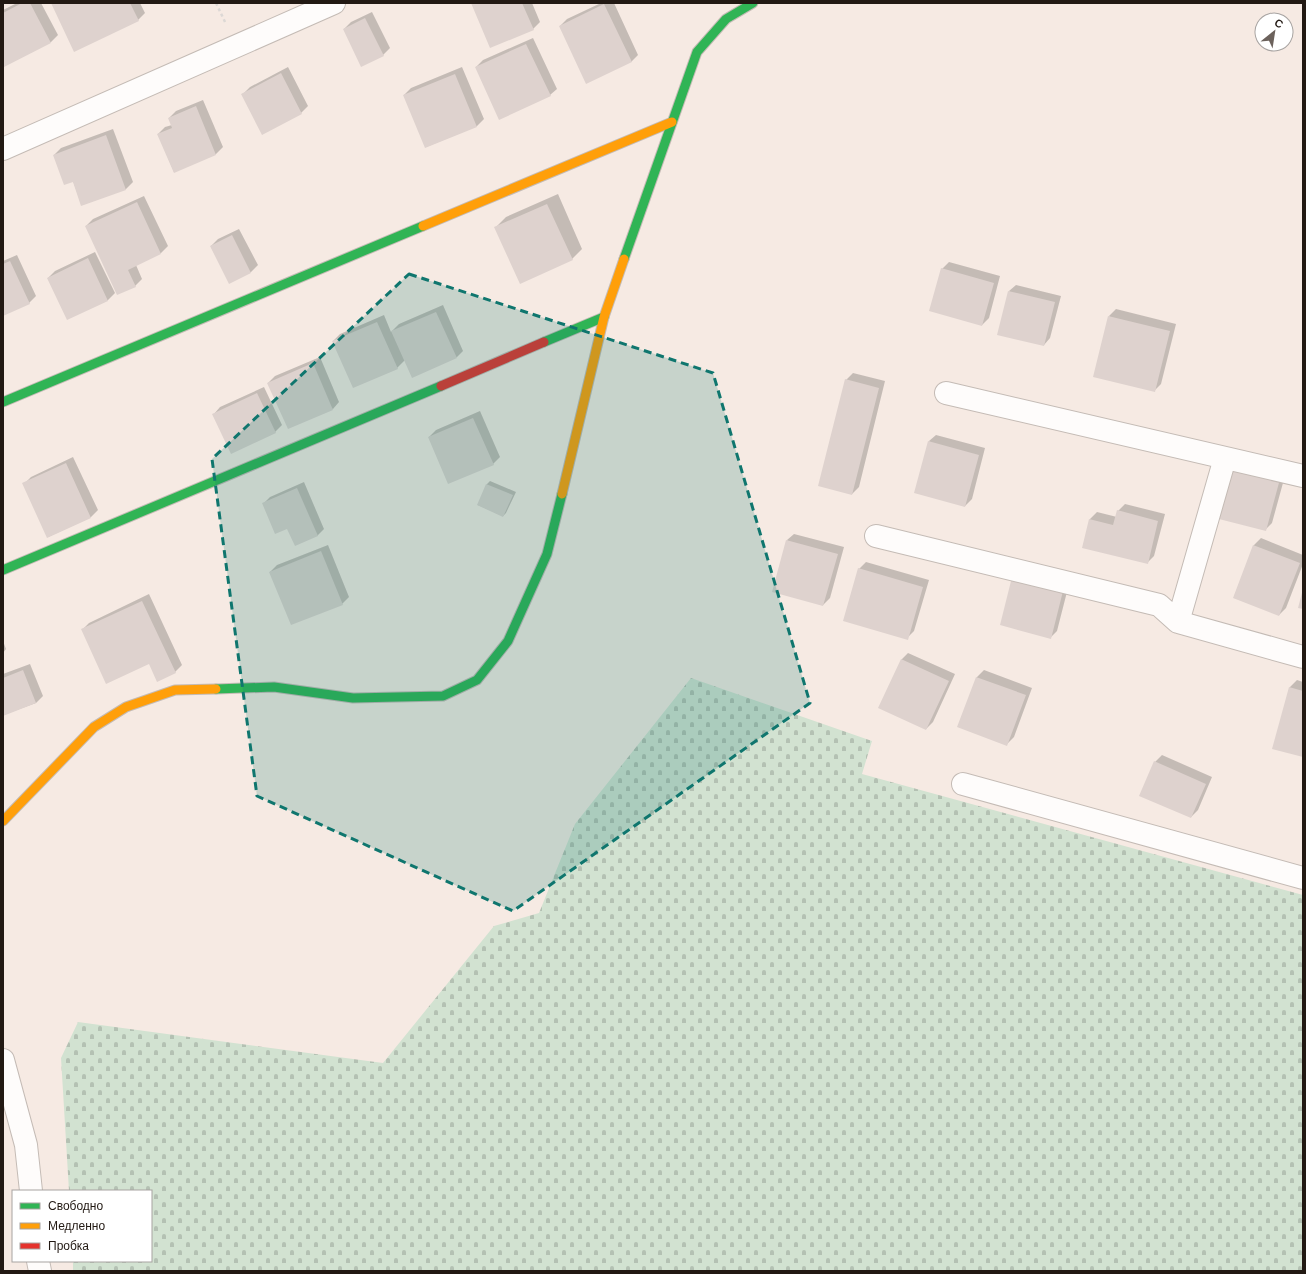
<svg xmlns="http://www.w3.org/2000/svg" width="1306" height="1274" font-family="Arial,sans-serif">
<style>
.cemetery{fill:url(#cemetery-stones)}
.shadow{fill:#0003}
.building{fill:#ded2ce}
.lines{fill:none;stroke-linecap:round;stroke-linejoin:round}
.street-casing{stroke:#c4bbb5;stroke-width:24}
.fast-casing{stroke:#c4bbb5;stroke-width:11}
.slow-casing{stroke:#c4bbb5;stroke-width:11}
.jam-casing{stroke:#c4bbb5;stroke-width:11}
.path{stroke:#dcd8d5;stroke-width:2.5;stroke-dasharray:3 3;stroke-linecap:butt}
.street{stroke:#fefcfb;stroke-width:22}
.fast{stroke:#30b455;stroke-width:9}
.slow{stroke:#ff9f0a;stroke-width:9}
.jam{stroke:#e5322d;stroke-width:9}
.marked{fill:#0f766e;fill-opacity:0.2;stroke:#0f766e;stroke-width:3;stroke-dasharray:8 5;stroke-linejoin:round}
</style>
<defs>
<pattern id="cemetery-stones" width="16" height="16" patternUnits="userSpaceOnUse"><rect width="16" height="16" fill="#d2e2d1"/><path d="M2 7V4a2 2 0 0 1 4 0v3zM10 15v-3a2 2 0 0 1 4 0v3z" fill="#b4c1b3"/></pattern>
</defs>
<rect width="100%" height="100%" fill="#f6eae3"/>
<path class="cemetery" d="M691 678 872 741 862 774 1303 895V1270L1302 1271H73V1261H151V1191H69L61 1058 78 1022 383 1063 494 926 539 913 575 824Z"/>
<path class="shadow" d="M17 3H41L58 35 51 42 4 66 3 10Z
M52 3H140L145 13 138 20 74 50Z
M472 3H532L540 22 533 29Z
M601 3H614L638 55 631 62 560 26 567 19Z
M372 12 390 48 383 55 344 29 351 22Z
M533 38 557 89 550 95 476 67 483 60Z
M288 67 308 106 301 113 243 94 250 87Z
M462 67 484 119 477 126 426 147 404 95 411 88Z
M203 100 223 147 216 154 174 172 158 134 165 127 172 125 169 118 176 111Z
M113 129 133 182 126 189 82 205 73 181 54 155 61 148Z
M558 194 582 249 572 259 495 228 506 217Z
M144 196 168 246 161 253 136 265 142 279 135 286 86 226 93 219Z
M239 229 258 265 251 272 229 282 211 246 218 239Z
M95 252 115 293 108 300 67 318 48 278 55 271Z
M17 255 36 296 29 303 3 315V261Z
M949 262 1000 276 989 318 982 325 942 269Z
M1016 285 1061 296 1050 338 1044 345 1009 291Z
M443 305 463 351 457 357 405 360 397 368 333 341 340 334 384 315 391 332 399 324Z
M1116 309 1176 324 1161 384 1154 391 1109 316Z
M320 357 339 402 333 409 268 383 275 376Z
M853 373 885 381 859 487 852 494 846 380Z
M264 387 282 425 275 432 214 414 220 407Z
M480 411 500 457 493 464 429 437 436 430Z
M936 435 985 448 972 499 965 506 929 441Z
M73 457 98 510 91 517 48 537 24 484 31 477Z
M1237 459 1286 472 1272 523 1265 530Z
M490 481 516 492 506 513 503 516 478 505 487 484Z
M304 482 324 529 317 536 288 528 263 504 270 497Z
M1125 504 1165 514 1154 556 1147 563 1083 547 1090 519 1097 512 1117 517 1118 511Z
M794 534 844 547 830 598 823 605 787 540Z
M1261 538 1303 555V564L1286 608 1279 615 1234 597 1254 545Z
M328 545 349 597 342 604 270 572 277 565Z
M866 562 929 580 914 631 907 638 859 569Z
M1069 584 1057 631 1050 638 1001 624Z
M149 594 182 665 175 672 149 663 82 630 89 623Z
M3 641 6 649 3 653Z
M908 653 955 674 933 722 926 729 901 660Z
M30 664 43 696 36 703 3 715V674Z
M984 670 1032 688 1014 737 1007 744 959 727 977 677Z
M1297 680 1303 682V756L1274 748 1290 687Z
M1162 755 1212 777 1198 810 1191 817 1155 762Z"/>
<path class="building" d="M22 3H30L51 43 4 67 3 13Z
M51 3H130L139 21 74 52Z
M471 3H522L534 30 490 48Z
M604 4 632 62 586 84 559 26Z
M365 18 384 56 361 67 343 29Z
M526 44 551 96 499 120 475 67Z
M281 73 302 114 262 135 241 94Z
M455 74 477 127 425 148 403 95Z
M196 106 216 155 174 173 157 134 172 128 168 118Z
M106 135 126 190 81 206 73 182 64 185 53 155Z
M137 202 161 254 128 270 136 287 117 295 85 226Z
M547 204 573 260 520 284 494 227Z
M232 235 251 273 229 284 210 246Z
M88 258 108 301 67 320 47 278Z
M10 261 30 304 3 316V264Z
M941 268 994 283 982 326 929 311Z
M1008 291 1055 302 1044 346 997 335Z
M436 312 457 358 412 378 391 331Z
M1108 316 1170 331 1155 392 1093 377Z
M377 322 398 369 353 388 332 341Z
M313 363 333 410 288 429 267 383Z
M845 379 879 388 852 495 818 486Z
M257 393 276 433 231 454 212 414Z
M473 418 494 465 448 484 428 437Z
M928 441 979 455 965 507 914 493Z
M66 463 91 518 47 538 22 483Z
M1229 465 1280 479 1266 531 1215 518Z
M486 484 513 495 503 517 477 505Z
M297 488 318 536 295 546 287 529 275 534 262 503Z
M1117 510 1158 521 1148 564 1082 548 1089 519 1113 525Z
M786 540 838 554 823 606 772 592Z
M1253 545 1300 563 1279 616 1233 598Z
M321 551 343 605 291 625 269 572Z
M858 568 923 587 908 640 843 621Z
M1012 577 1063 591 1051 639 1000 625Z
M1303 589V609L1298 608Z
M142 601 176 673 157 682 149 664 106 684 81 629Z
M901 659 949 681 926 730 878 708Z
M23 670 36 703 3 716V678Z
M976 677 1026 695 1007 746 957 727Z
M1289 687 1303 691V757L1272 749Z
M1154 761 1206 784 1191 818 1139 796Z"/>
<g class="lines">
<g class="street-casing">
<path id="street" d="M3 149 334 3
M946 393 1303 476
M876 536 1159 605 1178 622 1303 657
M1178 622 1225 458
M963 784 1303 878
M3 1060 26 1145 31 1191
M38 1261 40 1271"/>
</g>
<g class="fast-casing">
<path id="fast" d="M624 259 697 52 726 19 753 3
M544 342 604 317
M3 402 423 226
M3 570 441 386
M216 689 274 687 353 698 443 696 477 680 508 641 547 554 562 494"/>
</g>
<g class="slow-casing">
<path id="slow" d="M423 226 672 122
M562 494 604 317 624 259
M3 821 94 727 126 707 175 690 216 689"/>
</g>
<g class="jam-casing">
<path id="jam" d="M441 386 544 342"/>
</g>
<path class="path" d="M216 3 226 24"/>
<use href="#street" class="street"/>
<use href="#fast" class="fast"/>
<use href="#slow" class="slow"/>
<use href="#jam" class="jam"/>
</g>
<path class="marked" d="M409 274 713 373 810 703 513 911 257 796 212 459Z"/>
<rect width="1306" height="1274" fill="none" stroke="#221913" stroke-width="8"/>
<rect x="12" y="1190" width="140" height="72" fill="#ffffff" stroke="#a7a3a1"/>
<rect x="20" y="1203" width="20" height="6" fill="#30b455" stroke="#a7a3a1"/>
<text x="48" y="1210" font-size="12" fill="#221913">Свободно</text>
<rect x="20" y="1223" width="20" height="6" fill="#ff9f0a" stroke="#a7a3a1"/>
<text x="48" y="1230" font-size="12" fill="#221913">Медленно</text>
<rect x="20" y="1243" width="20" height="6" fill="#e5322d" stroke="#a7a3a1"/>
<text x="48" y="1250" font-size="12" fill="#221913">Пробка</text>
<g transform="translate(1274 32) rotate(30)"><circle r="19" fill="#ffffff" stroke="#a7a3a1"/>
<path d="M0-3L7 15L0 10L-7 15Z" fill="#6c625c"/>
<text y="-6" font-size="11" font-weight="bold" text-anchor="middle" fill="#221913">С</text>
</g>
</svg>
